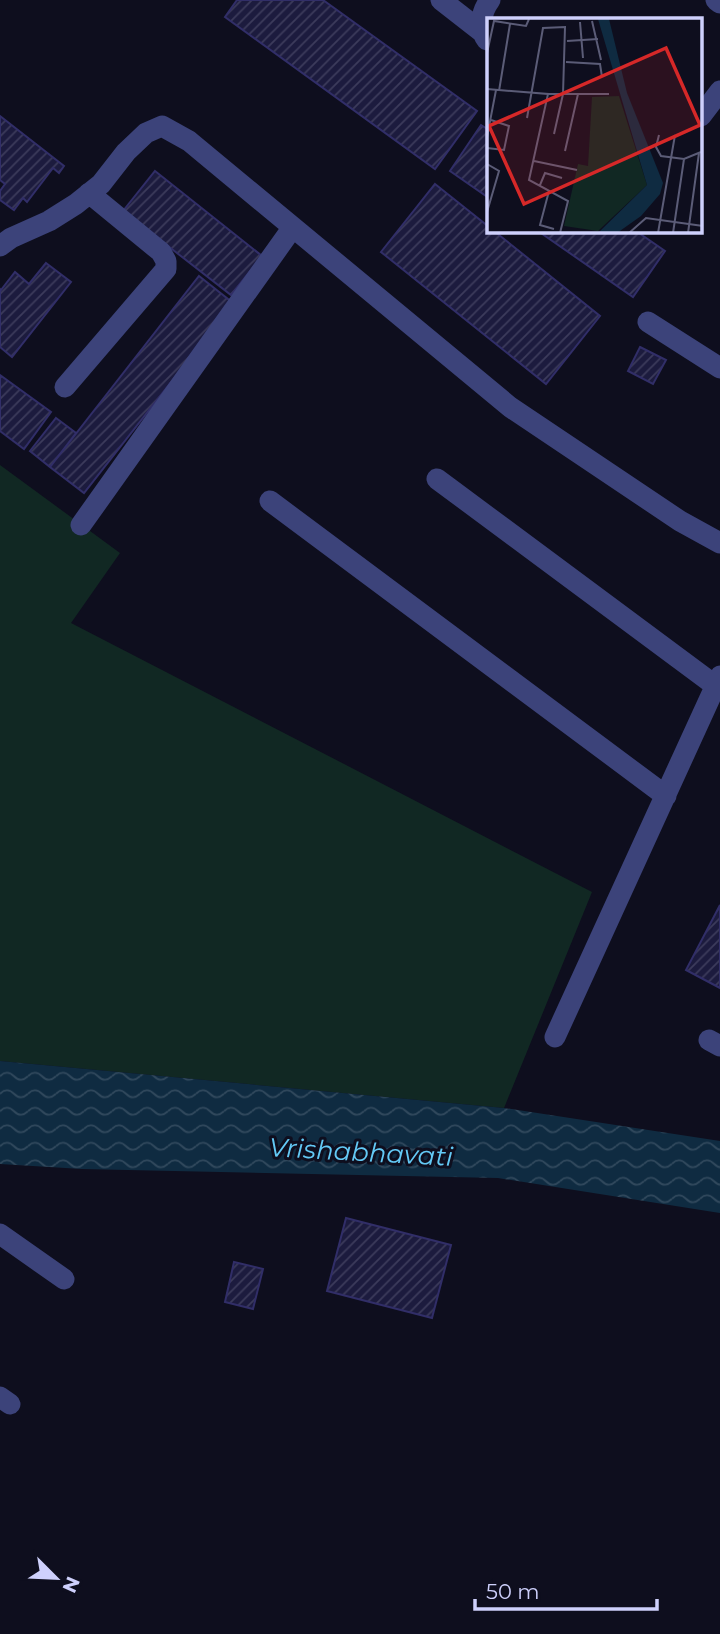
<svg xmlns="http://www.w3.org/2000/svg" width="720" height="1634" font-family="Montserrat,sans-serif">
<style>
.grass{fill:#112823}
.water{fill:url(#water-waves)}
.building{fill:url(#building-hatch);stroke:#312e68;stroke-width:2}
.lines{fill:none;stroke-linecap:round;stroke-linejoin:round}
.minor{stroke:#3c437a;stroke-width:21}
.labels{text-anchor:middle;stroke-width:6;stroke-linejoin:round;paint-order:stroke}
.water-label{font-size:26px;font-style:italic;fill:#63c9f5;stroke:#0e0e1e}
.inset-road{fill:none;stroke:#5b5c77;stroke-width:2}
.view{fill:#d62828;fill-opacity:0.15;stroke:#d62828;stroke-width:3.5}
.inset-edge{fill:none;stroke:#ced0fc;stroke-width:3.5}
</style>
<defs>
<pattern id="water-waves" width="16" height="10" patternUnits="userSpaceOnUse" patternTransform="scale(1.75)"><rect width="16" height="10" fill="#0f2b41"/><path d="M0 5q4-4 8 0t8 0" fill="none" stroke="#31495d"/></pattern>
<pattern id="building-hatch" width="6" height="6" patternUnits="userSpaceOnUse" patternTransform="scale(1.75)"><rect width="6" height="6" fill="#1c1b3e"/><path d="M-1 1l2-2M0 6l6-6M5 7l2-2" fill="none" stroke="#3c3b5b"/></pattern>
</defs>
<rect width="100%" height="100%" fill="#0e0e1e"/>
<path class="grass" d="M0 465 120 553 71 623 592 892 504 1108 0 1061Z"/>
<path class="water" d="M0 1061 504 1108 720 1141V1213L498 1178 82 1169 0 1164Z"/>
<path class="building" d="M237 0H323L477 111 435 169 225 17Z
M0 116 64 166 59 173 53 168 27 202 23 198 14 210 0 200V191L5 184 0 180Z
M481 125 489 130V198L450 171Z
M155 171 262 256 231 295 123 211Z
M435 184 489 227V231H494L600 316 546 384 381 252Z
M538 231H636L665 251 633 297Z
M46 263 71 282 12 357 0 347V289L1 290 15 272 29 284Z
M199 276 233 303 84 493 50 467Z
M640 347 666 360 653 384 628 371Z
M0 375 51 412 24 449 0 431Z
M56 418 76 433 50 467 30 451Z
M720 905V988L686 970Z
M346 1218 451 1245 432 1318 327 1291Z
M234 1262 263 1269 253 1309 225 1302Z"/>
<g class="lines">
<path class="minor" d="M441 0 482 32
M716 0 720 3
M487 40C478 29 481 12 490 0
M701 116 720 91
M0 246 11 238 49 221 76 204 101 184 126 152 146 133 162 126 189 141 510 407 680 521 720 543
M648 322 720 368
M65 387 166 269V261L161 252 89 193
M437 479 720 689
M270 501 666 796
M81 525 293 227
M555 1037 720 676
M709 1040 720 1046
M0 1234 64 1279
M0 1397 10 1404"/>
</g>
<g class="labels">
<g class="water-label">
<text transform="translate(361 1152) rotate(3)" y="9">Vrishabhavati</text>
</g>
</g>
<g transform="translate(487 18)">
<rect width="215" height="215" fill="#0e0e1e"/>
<path d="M132 78 160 167 111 213 77 208 91 146 101 148 105 79Z" fill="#112823"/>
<path d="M111 1H122L140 75 176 165 173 176 154 198 130 215H111L160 167Z" fill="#0f2b41"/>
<path class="inset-road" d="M105 3 114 42M93 4 96 40M80 23 111 21M0 35 7 3 39 8 42 1M79 44 113 46 115 59M0 71 61 76 42 162 81 183 73 215M12 73 23 6M61 76H122M40 100 56 10 78 9 76 76 67 116M172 117 169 129 174 138 197 141 214 134M0 119 9 72M0 130 17 132 22 108 4 102M78 133 91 76M47 143 90 152M0 146 12 153 0 194M53 167 58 155 75 160M62 173 53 207 67 211M142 215 159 200 216 208M171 215 188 117M186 215 197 141M201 215 212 135"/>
<path class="view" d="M179 30 213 107 37 186 2 108Z"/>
<rect width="215" height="215" class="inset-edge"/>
</g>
<g transform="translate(56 1578) rotate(114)" stroke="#0e0e1e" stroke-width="5" paint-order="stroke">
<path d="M0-5L12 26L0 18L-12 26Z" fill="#ced0fc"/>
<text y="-10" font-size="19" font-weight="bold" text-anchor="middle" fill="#ced0fc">N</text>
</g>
<path d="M475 1599v10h182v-10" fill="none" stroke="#ced0fc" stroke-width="3.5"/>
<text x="486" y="1599" font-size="21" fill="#ced0fc" stroke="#0e0e1e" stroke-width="5" paint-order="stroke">50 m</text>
</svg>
